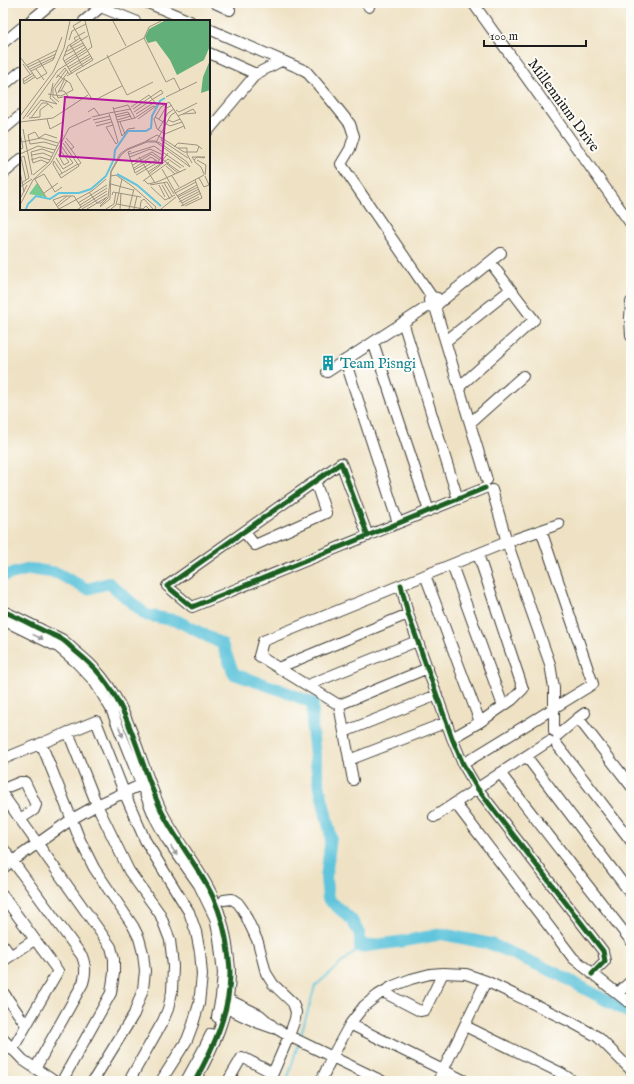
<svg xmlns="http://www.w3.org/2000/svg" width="634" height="1084" font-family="'IM FELL English',serif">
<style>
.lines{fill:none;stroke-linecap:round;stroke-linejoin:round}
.stream{stroke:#5fc4dc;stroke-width:2}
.river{stroke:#5fc4dc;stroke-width:12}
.minor-casing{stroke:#3c3a35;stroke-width:12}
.minor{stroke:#fff;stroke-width:10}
.cycleway-casing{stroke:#fdfcf7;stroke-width:8}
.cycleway{stroke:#1b5e20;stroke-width:5}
.oneway{fill:#999}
.labels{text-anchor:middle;stroke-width:4;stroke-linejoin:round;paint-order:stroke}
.street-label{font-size:15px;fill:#1c1c1c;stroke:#fdfcf7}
.culture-label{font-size:15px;fill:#0d838f;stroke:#fdfcf7;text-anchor:start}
.inset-river{fill:none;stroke:#5fc4dc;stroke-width:2}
.inset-road{fill:none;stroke:#9b9381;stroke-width:1}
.view{fill:#b5179e;fill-opacity:0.15;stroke:#b5179e;stroke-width:2}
.inset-edge{fill:none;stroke:#1c1c1c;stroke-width:2}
</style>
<rect width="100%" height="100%" fill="#fdfcf7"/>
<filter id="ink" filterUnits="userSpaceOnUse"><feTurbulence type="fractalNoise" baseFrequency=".025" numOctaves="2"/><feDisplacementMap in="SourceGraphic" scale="8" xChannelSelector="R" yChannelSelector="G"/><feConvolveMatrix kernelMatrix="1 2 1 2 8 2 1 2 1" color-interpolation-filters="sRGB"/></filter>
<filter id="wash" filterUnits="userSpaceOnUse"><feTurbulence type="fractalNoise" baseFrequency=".012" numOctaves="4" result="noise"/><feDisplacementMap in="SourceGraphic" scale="16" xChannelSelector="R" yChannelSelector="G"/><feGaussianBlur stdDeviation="0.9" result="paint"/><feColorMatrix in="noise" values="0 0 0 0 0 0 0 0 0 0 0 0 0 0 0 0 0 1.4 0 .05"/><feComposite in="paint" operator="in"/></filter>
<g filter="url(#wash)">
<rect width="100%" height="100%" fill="#efe2c4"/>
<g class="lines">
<path class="stream" d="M300 1038 315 986 360 947
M287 1081 298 1044"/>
<path class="river" d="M3 576 30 569 57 573 87 589 109 583 146 615 178 621 222 644 234 674 278 689 313 703 312 729 318 780 331 837 326 878 328 899 351 919 360 934V947L405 941 442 934 491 944 556 973 631 1014"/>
</g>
</g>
<g filter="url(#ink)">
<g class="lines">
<g class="minor-casing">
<path id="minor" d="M91 3 135 21
M148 3 190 21
M215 3 230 10
M366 3 369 7
M473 3 631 224
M631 3V4
M30 21 52 3
M84 21 101 7
M209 29 306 71 330 99 350 124 354 136 350 149 341 164 432 297 437 298 439 300V303L436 307H433L430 305 429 300 432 297
M3 43 21 28
M209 53 256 74
M3 86 21 71
M3 130 21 115
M209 130 256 74 281 61
M3 174 21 159
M631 302 630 318 631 336
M439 303 501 253
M435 307 487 480
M403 322 458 499
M446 341 510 290
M373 342 429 511
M345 360 398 523
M327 372 430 305
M459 387 534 320 490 262
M470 423 523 376
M492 490 507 542 550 664 554 688V731
M244 532 255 545 326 513 315 481
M368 536 341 463 167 586 192 607 485 488
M452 565 503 706
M425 575 480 722
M401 585 408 614 452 738 463 764 477 788 603 951 605 961 592 974
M3 611C17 617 30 624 44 631 50 634 57 636 63 640 67 643 70 646 74 650 84 658 94 667 102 677 133 716 141 768 162 812 177 842 199 867 213 897 221 915 226 933 228 952 229 959 230 966 230 973 230 1013 213 1048 195 1081
M3 620 58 647 77 663 94 681 111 709 154 816 166 838 199 885 215 918 219 938 223 973 221 997 217 1017
M278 668 408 614
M308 685 417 641
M339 705 428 668
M578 718 631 786
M68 732 97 805 129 871 160 914 170 940 173 966 172 992 168 1009 163 1021 129 1081
M344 732 437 695
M558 735 578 718 585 713
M452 738 480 722 512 700 523 689 478 554
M555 742 631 841
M41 743 80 840 94 868 133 926 139 938 143 953 145 971 143 989 134 1014 93 1081
M526 756 631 894
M3 759 96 721 124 792 145 840 189 912 196 932 200 952 202 975 199 1004 193 1024 187 1040 161 1081
M349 760 447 722
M463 764 593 684 541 530
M500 773 631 941
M353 780 339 705 259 656 263 641 507 542 559 524
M3 789 20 782H25L36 805 34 810 20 819
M3 795 111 947 114 959V973L111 993 62 1081
M455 803 573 958 628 1002
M434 817 549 741
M3 848 82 956C86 967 86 972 83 983L35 1069
M3 868 72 819 97 805 147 782
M3 896 58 971 12 1050
M224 900 232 899 238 903 243 910 258 942 266 973 273 984 293 1003 296 1012 295 1019 289 1036 273 1073 268 1081
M3 945 11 956
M3 961 34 940
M3 992 26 1025
M383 992 420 1011 425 1010 443 973
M618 993 631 981
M223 997 260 1015 275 1028 289 1036 382 1081
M222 1006 256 1022 273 1028
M350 1024 465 1081
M465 1026 561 1073 573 1081
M3 1039 23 1060 54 1081
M186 1081 202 1052 211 1034
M228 1081 242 1057 273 1073
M321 1081 332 1057 350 1024 364 1006 378 995 393 986 411 979 430 974 443 973 466 974 486 981 571 1022 598 1037 631 1070
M438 1081 486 981"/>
</g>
<use href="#minor" class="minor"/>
<g class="cycleway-casing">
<path id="cycleway" d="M368 536 341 463 167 586 192 607 485 488
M401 585 408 614 452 738 463 764 477 788 603 951 605 961 592 974
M3 611C17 617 30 624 44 631 50 634 57 636 63 640 67 643 70 646 74 650 84 658 94 667 102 677 133 716 141 768 162 812 177 842 199 867 213 897 221 915 226 933 228 952 229 959 230 966 230 973 230 1013 213 1048 195 1081"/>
</g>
<use href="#cycleway" class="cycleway"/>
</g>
<defs><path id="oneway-solid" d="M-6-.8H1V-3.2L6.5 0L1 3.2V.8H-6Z"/></defs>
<g class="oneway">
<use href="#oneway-solid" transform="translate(38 637) rotate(26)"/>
<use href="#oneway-solid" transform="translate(121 732) rotate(68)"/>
<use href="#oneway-solid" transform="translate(174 851) rotate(56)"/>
</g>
</g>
<defs>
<g id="building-bare" transform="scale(1.2)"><path d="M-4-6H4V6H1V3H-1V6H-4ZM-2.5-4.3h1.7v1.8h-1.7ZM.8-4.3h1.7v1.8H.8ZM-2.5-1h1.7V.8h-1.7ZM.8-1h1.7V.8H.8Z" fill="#0f9aa8" stroke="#fdfcf7" stroke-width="2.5" paint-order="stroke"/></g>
</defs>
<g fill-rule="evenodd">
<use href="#building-bare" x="328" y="363"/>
</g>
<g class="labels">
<g class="street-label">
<text transform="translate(564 105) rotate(54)" y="5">Millennium Drive</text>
</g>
<g class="culture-label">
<text x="340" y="368">Team Pisngi</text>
</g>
</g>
<g transform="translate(20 20)">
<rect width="190" height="190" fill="#efe2c4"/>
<path d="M17 163 26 177 9 174Z" fill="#78cb8e"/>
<path d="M144 1H190V26L184 40 157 55 150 40 136 21 128 23 125 17 129 9ZM190 40V70L181 73 183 57Z" fill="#62af79"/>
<path class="inset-river" d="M97 154 117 165 141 186M6 189 8 184 16 176 30 179 39 173H59L71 169 86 156 94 139 95 130 108 111H126L131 108 132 96 140 81 145 78"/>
<path class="inset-road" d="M65 1 72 27 68 30M93 1 106 26M124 18 146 62 154 58 160 70M49 20 52 11 66 4M56 21 54 18 65 12M50 24 63 47M50 27 68 16M45 32 63 23M87 35 107 75 133 62M44 36 64 25M0 37 17 59 27 53 18 39M44 41 66 27M45 43 67 29M3 44 10 54M7 45 37 30M8 47 36 34M48 47 70 34M10 49 35 37M16 49 24 60M49 49 71 36M11 51 33 40 42 17M50 52 72 38M13 53 3 59 4 64 15 57M52 54 43 39 48 26 60 18M47 56 73 40 53 6 61 1M36 58 45 48 50 55M3 62 14 55M33 63 30 78 37 84M38 71H44L48 76 38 78 35 69 48 52M41 71 47 60M38 73 45 58M28 74 41 76 53 70 50 63 37 55M146 77 177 62M70 79H77L102 66M72 79 56 54 124 18 129 7 141 1M39 82 33 77V68L46 50M93 87 102 116 108 109 115 108M111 87 129 75 137 85M93 89 108 85 115 98M113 89 141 70 143 73 133 79M156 90 159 92 177 83M68 92 74 88 80 96M114 92 133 79M89 93 111 89M89 94 93 105 98 122 96 124 86 107 93 105M116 94 135 82M95 95 108 92 112 99M0 96 33 52 44 28 50 1M158 96 163 94 173 89 176 93 163 94M7 97 21 80 37 84M72 97 89 93M96 97 110 94M135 97 150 106 162 102M9 98 20 97V90L28 84M11 98 22 83H27L33 88M3 99 38 50 68 31M27 99 30 109 43 102M118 99 136 86M139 99 145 89 152 85M73 100 90 96M97 100 111 96M148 100 153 102 160 99M0 102 33 98 68 75M98 102 115 98 133 86 135 87M100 102 105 114M75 103 91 99M76 106 92 102M164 106 145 114 137 109 134 99 141 87 149 82 160 99 162 102 164 106 165 109M3 109 12 155M138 110 148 93 154 89M0 113 3 128 0 129M142 117 141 120 168 138M46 118 54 127 51 129M45 121 61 143 58 145M126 121 137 115 164 132H177L179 126M2 122 21 118 38 123M136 122 151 95 156 92M37 126 24 122 10 124 8 115 15 112 19 118 25 114 37 118M154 127 158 123 177 125 182 129M158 128H167V134L172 143M111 131 108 132 115 153 136 140M0 134 18 126 35 130M38 134 44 145 49 142 40 130M109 134 134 126 164 147M12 135 23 133 32 137M110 137 130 129 143 135 137 143 116 155M119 137 135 163M0 138 4 136 9 158 0 164M1 138 6 160M36 138 43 149 53 143 42 127M11 140 20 137 30 140M174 140 177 137H185L184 138 178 137H172L174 140 175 142 181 147 184 154M177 140 186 145 185 155M34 141 33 144 41 158 59 146 43 123M34 141 42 153M112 142 132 132 160 152M28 143 21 140 13 143 11 132 22 129 33 133M147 144 158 153M113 145 131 134 140 140M146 146 155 154M114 148 131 137 137 141M142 149 154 170M114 150 130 141M0 151 4 172M128 152 140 144 148 133M129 154 148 139 161 148M13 155 29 142 43 115M39 155 58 144M91 156 96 155 112 166 136 187 135 189M152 156 159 167M14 158 26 177M179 158 184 167 189 165 185 156M15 159 24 154 35 172 42 167M124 160 128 164 137 162 166 149M123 161 149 142M144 163 152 176M91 164 113 170M130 165 147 162 154 174M139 165 145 177M142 165 150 179M0 167 12 159M131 167 145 180 155 175M69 172 77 183H81L87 177M24 173 38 163M155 173 176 162M92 175 93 172 121 177M157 176 177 165M1 177 7 165M158 177 178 167M159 179 179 169M159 182 180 171M58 183 87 165M162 183 181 173M97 184 123 189 126 186 129 189M0 185 13 160 31 143 49 108 71 98M36 185 47 176M60 185 87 168M80 186 88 178 91 151 100 134 107 129 127 121H135L140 123 163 139 167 142 170 147 136 122H127L107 130 101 135 91 152 90 179 80 187M161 186 179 177M164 186 154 171 184 155M165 186 182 178 175 160M37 187 51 176M39 189 72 171 86 159M39 189 33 180 44 176H54L61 187M58 189 87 171M62 189 87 174M67 189 87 177M86 189 94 184 96 172M91 189 96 185 102 159M100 189 101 173M109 189 114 169M114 189 117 176M120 189 121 181 124 179 133 189M141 189 156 177"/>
<path class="view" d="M45 77 146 84 142 143 40 136Z"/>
<rect width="190" height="190" class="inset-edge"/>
</g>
<rect width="634" height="1084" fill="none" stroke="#fdfcf7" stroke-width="16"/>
<path d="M484 40v6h102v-6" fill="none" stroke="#1c1c1c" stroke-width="2"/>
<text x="490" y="40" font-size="12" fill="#1c1c1c" stroke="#fdfcf7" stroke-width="3" paint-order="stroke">100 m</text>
</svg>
